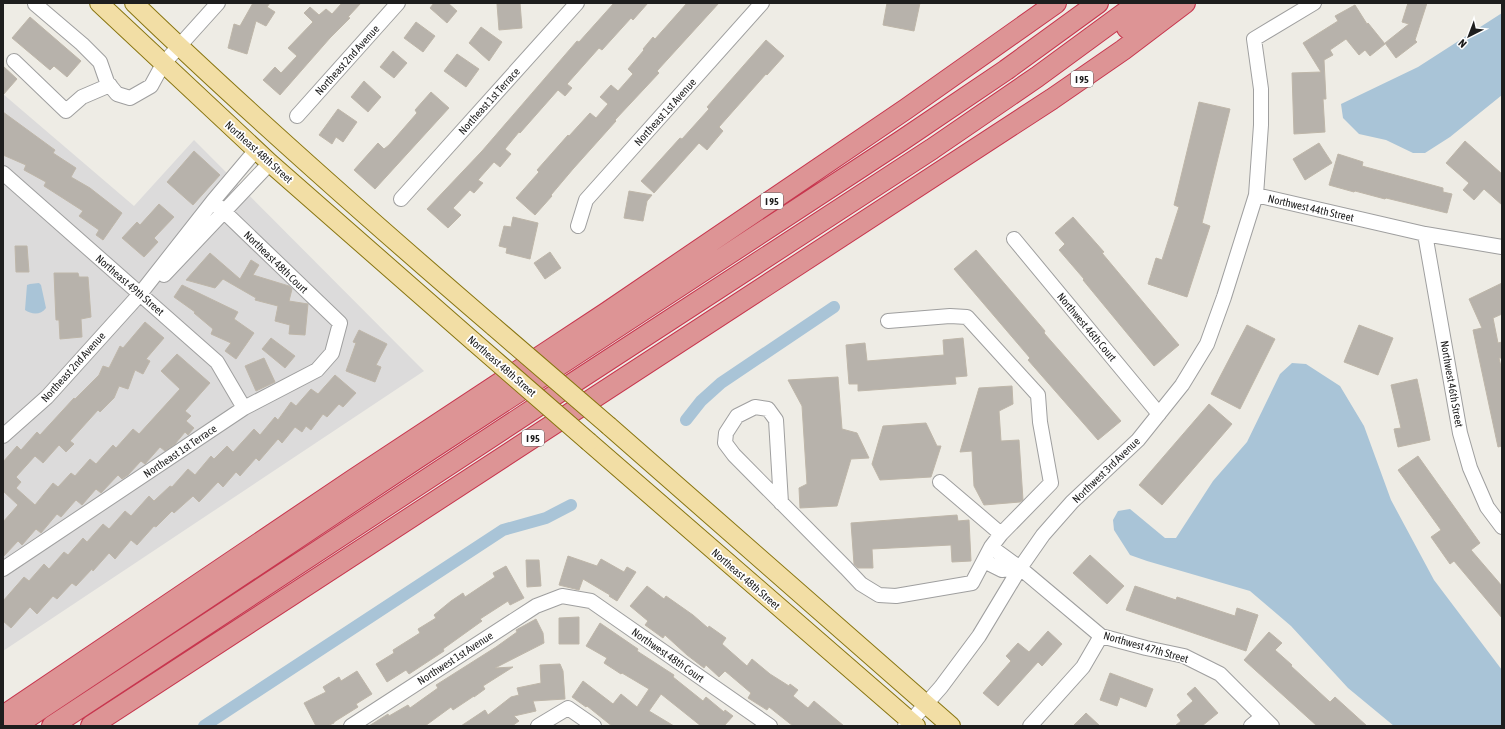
<svg xmlns="http://www.w3.org/2000/svg" width="1505" height="729" font-family="'Asap Condensed',sans-serif">
<style>
.residential{fill:#dcdbdb}
.water{fill:#a9c4d7}
.lines{fill:none;stroke-linecap:round;stroke-linejoin:round}
.canal{stroke:#a9c4d7;stroke-width:12}
.building{fill:#b7b2ab;stroke:#beb6a9}
.minor-casing{stroke:#9f9f9f;stroke-width:16}
.major-casing{stroke:#887510;stroke-width:20}
.highway-casing{stroke:#c7364e;stroke-width:22}
.minor{stroke:#fff;stroke-width:14}
.major{stroke:#f2dea5;stroke-width:18}
.highway{stroke:#dd9495;stroke-width:20}
.major-bridge-casing{stroke:#887510;stroke-width:20;stroke-linecap:butt}
.major-bridge{stroke:#f2dea5;stroke-width:18}
.labels{text-anchor:middle;stroke-width:3.5;stroke-linejoin:round;paint-order:stroke}
.shield{fill:#fff;stroke:#626262;stroke-width:1}
.shield-label{font-size:10px;font-weight:bold;fill:#1e1e1e}
.street-label{font-size:11px;fill:#1e1e1e;stroke:#fff}
</style>
<rect width="100%" height="100%" fill="#eeece5"/>
<path class="residential" d="M3 94 134 206 194 140 424 371 3 651Z"/>
<path class="water" d="M1502 13V95L1450 137 1425 153H1413L1386 140 1359 134 1343 118 1341 104 1418 67Z
M39 283 41 285 46 308C41 315 32 315 25 310L27 285 30 284Z
M1292 363 1306 364 1340 386 1364 426 1391 500 1434 580 1502 670V726H1394L1348 688 1291 626 1250 591 1147 561 1130 555 1114 530 1113 520 1118 511 1130 509 1165 538H1176L1213 481 1247 442 1280 374Z"/>
<g class="lines">
<path class="canal" d="M686 420 701 401 721 383 834 307
M204 726 503 530 546 518 571 505"/>
</g>
<path class="building" d="M253 3H270L267 7 275 12 266 26 256 21 247 54 228 48 234 24 240 26Z
M342 3H361L348 17 350 18 330 38 280 95 263 80 275 67 281 73 297 56 288 48 313 22 304 13 310 7 319 15 326 9 332 14Z
M434 3H448L457 11 447 23 430 8Z
M520 3 522 28 499 30 497 4Z
M614 3H648L633 20 631 18 602 50 599 48 567 84 572 88 565 96 558 90 520 133 519 132 505 149 511 154 500 167 494 162 478 180 483 183 474 193 470 190 453 208 461 215 448 228 427 209 482 151 577 41 579 42Z
M687 3H719L657 71 659 73 615 120 616 121 573 169 551 195 552 196 535 215 516 198 539 172 537 170 568 135 569 136 590 113 596 118 608 104 600 97 611 85 618 91 633 74 628 69 644 50 643 49 653 37 655 39Z
M887 3H920L914 31 883 25Z
M1408 3H1427L1415 40 1417 42 1396 58 1385 43 1409 24 1402 22Z
M1355 5 1367 24 1368 23 1385 44 1370 56 1365 50 1359 55 1346 39 1330 50 1333 55 1324 60 1326 99H1323L1325 132 1294 134 1292 73 1321 72 1303 43 1338 21 1335 16Z
M30 17 81 61 67 77 54 66 50 70 12 38Z
M416 22 435 36 423 52 404 38Z
M481 27 502 42 489 61 469 43Z
M766 40 784 56 767 75 766 74 719 127 723 131 707 150 699 143 654 193 641 181 680 138 682 139 709 109 707 107Z
M393 51 407 63 394 78 380 67Z
M457 54 479 69 466 87 444 71Z
M3 66 17 79 3 95Z
M364 81 381 97 368 112 351 97Z
M431 92 449 108 375 189 354 170 378 143 384 149 389 145 417 113 415 110Z
M1199 102 1230 109 1202 223 1210 226 1187 297 1148 284 1156 258 1162 260 1179 207 1174 205Z
M338 109 357 122 343 142 336 137 332 144 319 135Z
M3 112 55 150 53 153 76 168 71 177 90 188 122 213 103 240 96 235 99 230 79 216 83 211 44 186 46 182 24 170 26 165 3 155Z
M1465 141 1502 174V205L1484 189 1474 200 1463 190 1469 183 1446 163Z
M1319 143 1332 163 1305 180 1293 159Z
M194 151 220 175 193 205 167 182Z
M1338 154 1363 162 1362 166 1443 188V192L1452 194 1447 213 1386 198 1385 199 1355 191 1354 192 1329 185Z
M629 191 652 195 647 201 643 221 624 218Z
M159 204 174 217 154 238 158 242 144 257 122 238 137 222 140 225Z
M513 217 538 223 530 259 506 253 507 248 499 246 504 226 511 227Z
M1073 217 1104 252 1102 253 1179 345 1154 366 1083 280 1084 279 1059 250 1065 244 1055 233Z
M15 246H27L29 272H16Z
M976 250 1045 331 1044 333 1121 421 1098 440 1028 360 1030 358 954 269Z
M550 252 561 268 545 279 534 263Z
M210 253 240 279 251 260 259 265 253 275 289 286 292 289 289 301 308 304 305 335 289 334 290 325 275 321 278 306 255 300 256 298 223 279 215 288 186 280Z
M54 273H78L79 277H88L91 317 81 319 82 337 60 339 59 320H56Z
M1502 283V314L1493 318 1498 343 1502 342V358H1499L1502 371V446L1498 447 1473 330 1482 328 1469 299Z
M182 285 238 312 234 319 254 333 236 359 225 351 231 343 211 334 213 329 194 313 195 312 174 297Z
M145 322 164 338 146 359 150 361 143 374 135 370 128 389 119 386 114 398 100 412 98 410 70 441 74 444 66 452 59 445 43 463 35 456 16 477 21 482 16 488 35 505 53 483 58 487 71 473 75 476 90 459 96 464 113 445 116 448 133 429 139 434 180 389 161 371 177 354 210 383 185 411 191 416 186 421 194 428 188 435 185 432 175 444 165 451 160 447 145 464 141 461 128 475 122 479 118 475 101 493 96 489 82 505 76 500 61 517 57 514 41 533 36 529 22 545 18 541 3 557V522L18 505 3 491V462L17 446 21 450 37 432 40 435 74 398 75 399 99 375 103 366 109 368 120 346 123 348Z
M1247 325 1275 339 1240 409 1211 394Z
M1359 325 1393 338 1378 375 1344 362Z
M359 330 387 344 376 365 381 367 375 382 346 371 356 343 353 342Z
M271 338 295 356 285 368 262 349Z
M963 338 967 376 955 377 956 384 858 391V384H849L846 345 865 343 867 361 944 355 943 340Z
M264 358 275 382 256 391 245 366Z
M335 375 356 393 343 407 339 404 327 417 323 414 311 430 306 426 302 432 295 427 282 443 278 439 259 461 256 458 240 476 236 472 223 487 218 482 199 502 193 496 174 513 172 511 156 527 154 526 137 545 131 540 115 559 109 553 93 571 92 569 76 586 72 583 57 599 53 596 37 614 30 607 11 628 3 621V601L24 577 29 581 44 564 49 569 64 552 68 555 83 538 87 542 103 524 109 529 125 511 131 516 149 496 154 501 170 486 172 487 188 469 195 475 211 456 214 459 227 446 233 452 254 429 260 435 275 417 278 420 291 402 296 406 311 389 318 394Z
M838 377 842 429 857 433 869 458 851 459 837 506 800 508 799 488 807 484 802 406 788 380Z
M1417 379 1430 440 1398 447 1394 429 1401 428 1391 385Z
M1012 386 1013 404 999 411 1001 441 1019 440 1023 500 1020 502 984 505 974 486 972 451 960 452 979 388Z
M1209 404 1232 424 1162 505 1139 485Z
M926 423 937 446H941L931 477 880 480 872 464 883 426Z
M1418 456 1480 543 1471 550 1502 586V618L1454 561 1450 564 1431 537 1441 530 1398 470Z
M957 515 958 521 969 520 971 561 952 562 951 545 872 549 873 568H858L854 564 851 523Z
M1090 555 1124 586 1107 604 1073 573Z
M568 556 597 566 601 559 624 572 627 567 636 572 617 601 609 596 610 595 583 579 579 590 559 585Z
M526 560H539L541 586 527 587Z
M506 566 524 598 510 605 508 601 480 619 482 621 443 649 444 651 409 674 406 670 387 682 376 664 394 653 393 650 420 633 418 629 436 618 434 615 451 601 463 593 465 597 495 577 493 573Z
M647 586 664 599 666 596 693 615 708 628 709 626 726 638 722 644 747 666 752 659 770 674 789 686 790 684 798 690 793 696 808 708 814 701 844 726H793L769 707 767 710 748 698 751 693 725 671 719 677 706 665 704 668 687 655 665 635 663 638 645 625 648 621 630 606Z
M1135 586 1176 600 1177 597 1235 616 1237 608 1258 615 1246 651 1126 610Z
M579 617V644H559V618Z
M536 619 543 633 544 643 495 668 513 667 483 686 485 689 474 697V696L453 710 451 707 425 726H369L388 714 389 716 408 705 410 708 438 688 436 685 496 647 517 632 516 630Z
M600 623 638 649 637 651 674 675 673 677 703 701 706 697 724 712 725 710 733 716 724 726H701L661 694 649 711 674 726H612L587 706 586 707 572 697 583 681 613 704 621 694 637 707 649 689 622 673 621 674 604 663 607 658 586 646Z
M1048 631 1062 644 1042 666 1038 662 998 706 983 693 1011 661 1006 656 1018 643 1029 652Z
M1269 632 1282 643 1275 650 1292 665 1291 666 1330 702 1335 697 1367 726H1317L1244 660Z
M560 664 563 671 565 699 533 701 536 711 514 716 519 721 512 726H461L485 710 488 715 511 697 519 695 517 688 541 683 540 665Z
M357 671 372 694 356 704 358 707 334 722V723L327 726H316L304 703 326 692 323 687 339 677 341 681Z
M1110 673 1153 689 1146 707 1120 697 1117 706 1100 700Z
M1195 687 1218 713 1202 726H1175L1181 721 1177 715 1193 701 1187 694Z
M1086 713 1100 726H1073Z"/>
<g class="lines">
<g class="minor-casing">
<path id="minor" d="M35 4 82 44 100 62 107 82 117 94 130 98 151 86 163 64 218 3
M14 61 66 111 82 97 110 85
M297 116 398 3
M3 173 217 362 244 408
M1256 195 1425 234 1502 247
M401 199 577 3
M578 226 586 200 762 3
M1425 234 1460 433 1470 468 1487 507 1502 527
M1014 239 1159 414
M164 275 270 163
M3 436 47 397 140 294 213 201 256 150
M940 482 1001 534
M781 503 776 420 768 409 755 407 737 416 726 433 725 443 734 455 846 568 861 584 879 595 896 596 972 583 991 547 1001 534 1051 483 1040 422 1038 395 967 317 950 316 888 321
M991 547 1020 568 1101 636 1146 648 1184 656 1220 674 1272 726
M984 561 1002 570 1020 568
M3 569 244 408 317 370 332 353 340 323 213 201
M351 726 536 606 562 596 591 601 770 726
M538 726 568 708 594 726
M905 726 911 721 941 687 979 636 1020 568 1043 535 1072 502 1138 440 1182 385 1207 344 1224 297 1256 195 1261 125V89L1254 39 1314 3
M1030 726 1083 667 1101 636
M1251 726 1262 717"/>
</g>
<g class="major-casing">
<path id="major" d="M99 3 270 163 474 342
M134 3C250 115 372 222 494 327
M609 426 951 726
M589 442 916 726"/>
</g>
<g class="highway-casing">
<path id="highway" d="M1127 28 1161 3
M3 716 354 479 606 313 906 109 1056 3
M15 726 416 459 901 141 1006 70 1098 3
M52 726 570 385 932 149 1037 77 1138 3
M91 726 1052 99 1123 50 1185 3"/>
</g>
<use href="#minor" class="minor"/>
<use href="#major" class="major"/>
<use href="#highway" class="highway"/>
<g class="major-bridge-casing">
<path id="major-bridge" d="M494 327 609 426
M474 342 589 442"/>
</g>
<use href="#major-bridge" class="major-bridge"/>
</g>
<g class="labels">
<g class="shield">
<rect x="1071" y="71" width="22" height="16" rx="3"/>
<rect x="761" y="193" width="22" height="16" rx="3"/>
<rect x="522" y="430" width="22" height="16" rx="3"/>
</g>
<g class="shield-label">
<text x="1082" y="83">I 95</text>
<text x="772" y="205">I 95</text>
<text x="533" y="442">I 95</text>
</g>
<g class="street-label">
<text transform="translate(347 60) rotate(-48)" y="4">Northeast 2nd Avenue</text>
<text transform="translate(489 101) rotate(-48)" y="4">Northeast 1st Terrace</text>
<text transform="translate(665 112) rotate(-48)" y="4">Northeast 1st Avenue</text>
<text transform="translate(259 152) rotate(42)" y="4">Northeast 48th Street</text>
<text transform="translate(1311 208) rotate(13)" y="4">Northwest 44th Street</text>
<text transform="translate(276 262) rotate(44)" y="4">Northeast 48th Court</text>
<text transform="translate(130 285) rotate(41)" y="4">Northeast 49th Street</text>
<text transform="translate(1087 327) rotate(50)" y="4">Northwest 46th Court</text>
<text transform="translate(502 366) rotate(41)" y="4">Northeast 48th Street</text>
<text transform="translate(73 367) rotate(-48)" y="4">Northeast 2nd Avenue</text>
<text transform="translate(1452 384) rotate(80)" y="4">Northwest 46th Street</text>
<text transform="translate(180 451) rotate(-34)" y="4">Northeast 1st Terrace</text>
<text transform="translate(1106 470) rotate(-44)" y="4">Northwest 3rd Avenue</text>
<text transform="translate(746 579) rotate(41)" y="4">Northeast 48th Street</text>
<text transform="translate(1146 647) rotate(16)" y="4">Northwest 47th Street</text>
<text transform="translate(668 655) rotate(35)" y="4">Northwest 48th Court</text>
<text transform="translate(455 658) rotate(-33)" y="4">Northwest 1st Avenue</text>
</g>
</g>
<rect width="1505" height="729" fill="none" stroke="#1e1e1e" stroke-width="8"/>
<g transform="translate(1469 36) rotate(222)" stroke="#ffffff" stroke-width="3" paint-order="stroke">
<path d="M0-3L7 15L0 10L-7 15Z" fill="#1e1e1e"/>
<text y="-6" font-size="11" font-weight="bold" text-anchor="middle" fill="#1e1e1e">N</text>
</g>
</svg>
